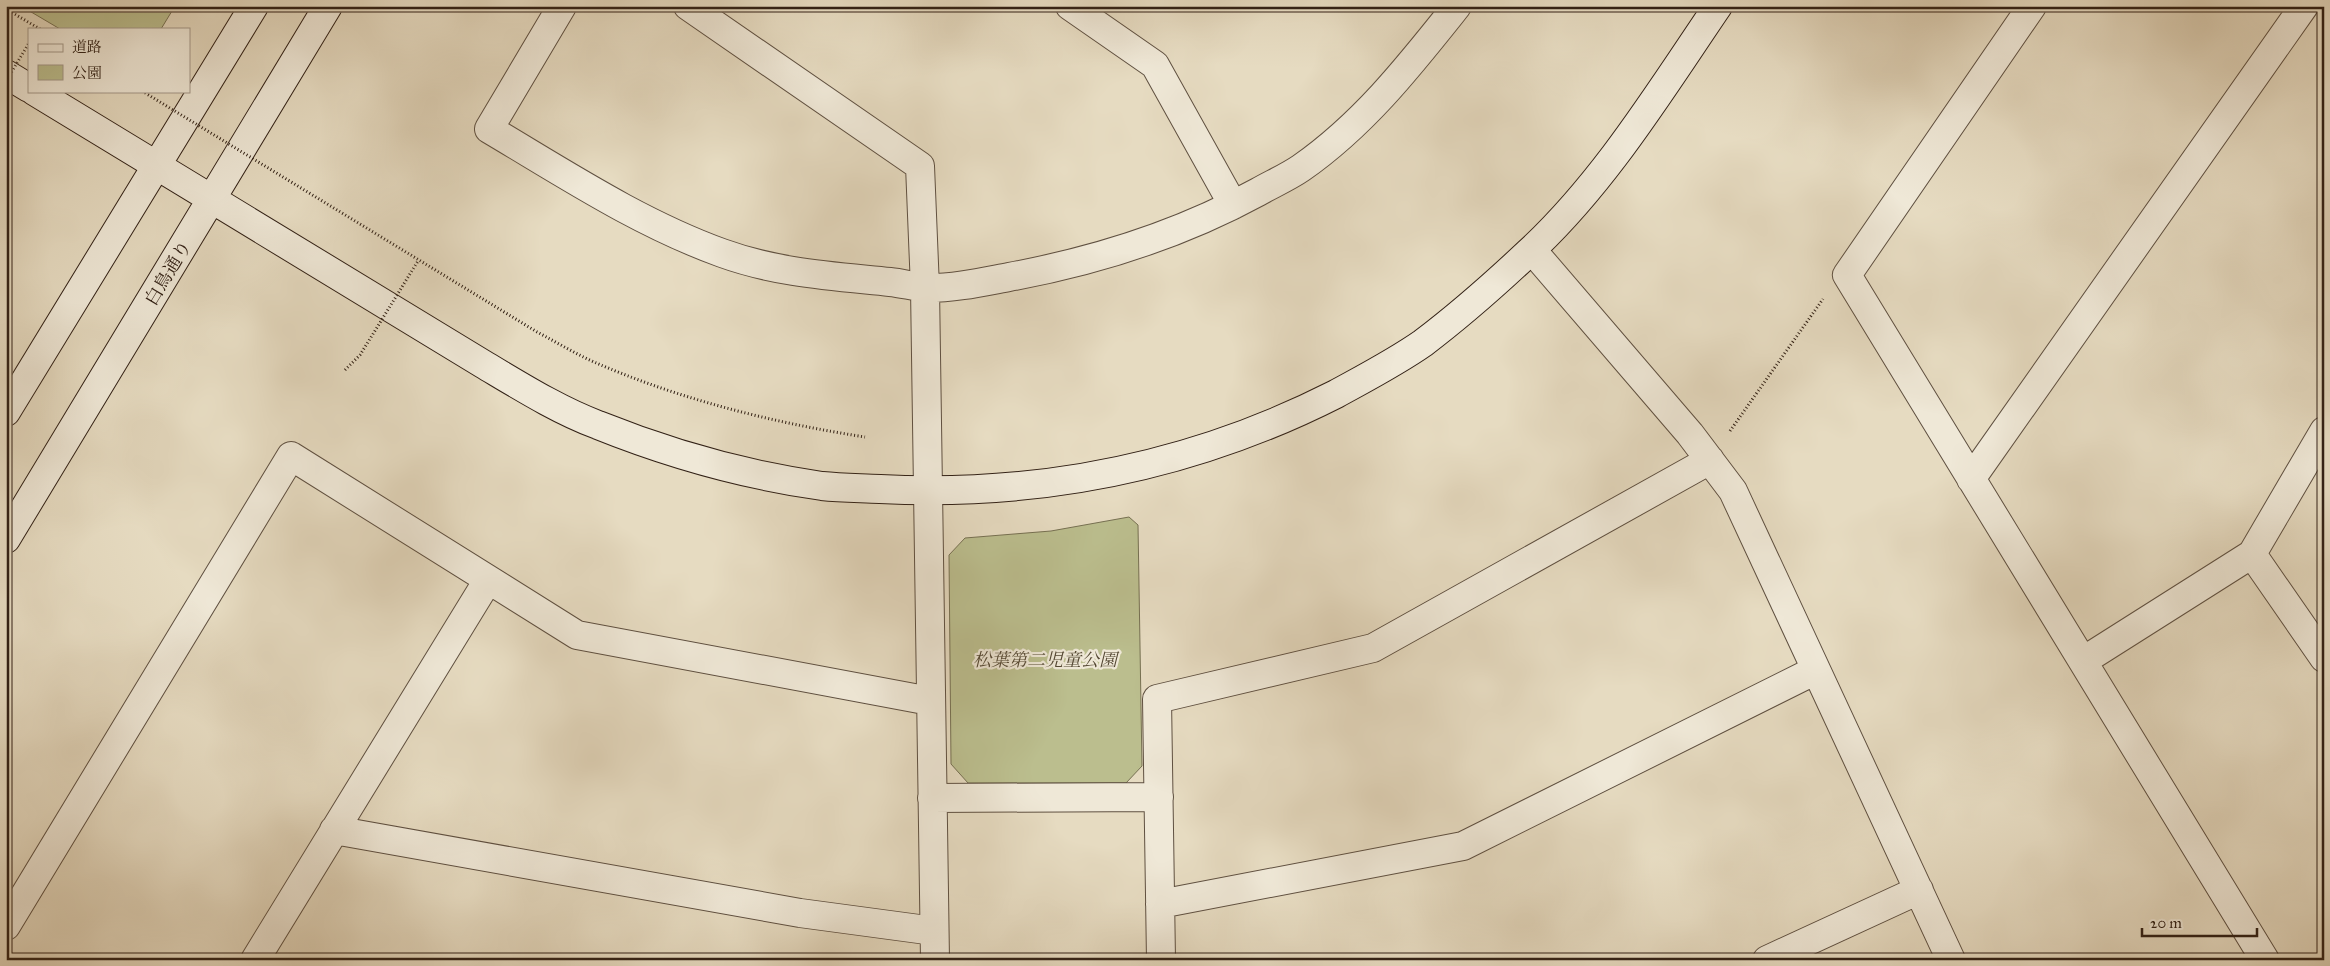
<svg xmlns="http://www.w3.org/2000/svg" width="2330" height="966" font-family="'IM FELL Great Primer','Noto Serif JP',serif">
<style>
.green{fill:#bbbe8e;stroke:#767052}
.lines{fill:none;stroke-linecap:round;stroke-linejoin:round}
.street-casing{stroke:#5f5041;stroke-width:30}
.secondary-casing{stroke:#322116;stroke-width:30}
.path{stroke:#322116;stroke-width:3;stroke-dasharray:1 2.5;stroke-linecap:butt}
.street{stroke:#efe8d7;stroke-width:28}
.secondary{stroke:#efe8d7;stroke-width:28}
.path-bridge{stroke:#322116;stroke-width:3;stroke-dasharray:1 2.5;stroke-linecap:butt}
.labels{text-anchor:middle;stroke-width:4.5;stroke-linejoin:round;paint-order:stroke}
.street-label{font-size:18px;fill:#322116;stroke:#efe8d7}
.park-label{font-size:18px;font-style:italic;fill:#544834;stroke:#efe8d7}
</style>
<rect width="100%" height="100%" fill="#e6dbc1"/>
<filter id="stains"><feTurbulence type="fractalNoise" baseFrequency=".004" numOctaves="4"/><feColorMatrix values="0 0 0 0 .2 0 0 0 0 .09 0 0 0 0 .02 0 0 0 .5 -.17"/></filter>
<radialGradient id="worn" r=".72"><stop offset=".6" stop-color="#630" stop-opacity="0"/><stop offset="1" stop-color="#630" stop-opacity=".3"/></radialGradient>
<path class="green" d="M21 6H175L161 29H60Z
M1129 517 1138 525 1142 766 1126 783H968L951 764 949 555 965 538 1051 531Z"/>
<g class="lines">
<g class="street-casing">
<path id="street" d="M562 6 489 129C565 174 639 223 722 253 777 273 832 276 890 282 902 283 915 287 928 288 955 288 982 282 1009 277 1096 261 1181 234 1258 192 1272 184 1288 177 1301 168 1364 124 1410 65 1457 6
M688 6 920 166 925 288 935 960
M1070 6 1155 65 1233 205
M2032 6 1847 275 2265 960
M1532 250 1690 434 1733 491 1951 960
M1971 479 2304 6
M2252 554 2324 658
M2083 661 2252 554 2324 431
M932 798 1159 797
M334 830 800 913 934 931
M1160 904 1463 846 1816 670
M6 926 291 456 577 635 930 701
M255 960 488 580
M1161 960 1157 699 1373 648 1710 460
M1767 960 1919 890"/>
</g>
<g class="secondary-casing">
<path id="secondary" d="M6 74 29 88
M34 91 483 364C520 386 558 410 598 425 670 454 745 475 822 486 841 488 860 488 880 489 1041 497 1192 467 1336 394 1365 378 1396 362 1423 343 1460 315 1495 284 1528 253 1604 183 1660 91 1718 6
M6 412 254 6
M6 539 328 6"/>
</g>
<path class="path" d="M6 9 40 29
M1730 431 1823 299"/>
<use href="#street" class="street"/>
<use href="#secondary" class="secondary"/>
<path class="path-bridge" d="M6 81 29 43
M142 91 537 332C558 343 579 356 601 365 686 401 775 423 865 437
M345 370 360 355 418 261"/>
</g>
<g class="labels">
<g class="street-label">
<text transform="translate(168 273) rotate(-59)" y="6">白鳥通り</text>
</g>
<g class="park-label">
<text x="1045" y="666">松葉第二児童公園</text>
</g>
</g>
<rect width="2330" height="966" fill="none" stroke="#e6dbc1" stroke-width="25"/>
<rect x="8" y="8" width="2315" height="951" fill="none" stroke="#322116" stroke-width="2.5"/>
<rect x="12" y="12" width="2305" height="941" fill="none" stroke="#322116"/>
<rect x="28" y="28" width="162" height="65" fill="#efe8d7" stroke="#a3988a"/>
<rect x="38" y="44" width="25" height="8" fill="#efe8d7" stroke="#a3988a"/>
<text x="72" y="52" font-size="15" fill="#322116">道路</text>
<rect x="38" y="65" width="25" height="15" fill="#bbbe8e" stroke="#a3988a"/>
<text x="72" y="78" font-size="15" fill="#322116">公園</text>
<path d="M2142 928v8h115v-8" fill="none" stroke="#322116" stroke-width="2.5"/>
<text x="2150" y="928" font-size="15" fill="#322116" stroke="#efe8d7" stroke-width="4" paint-order="stroke">20 m</text>
<rect width="100%" height="100%" filter="url(#stains)"/>
<rect width="100%" height="100%" fill="url(#worn)"/>
</svg>
